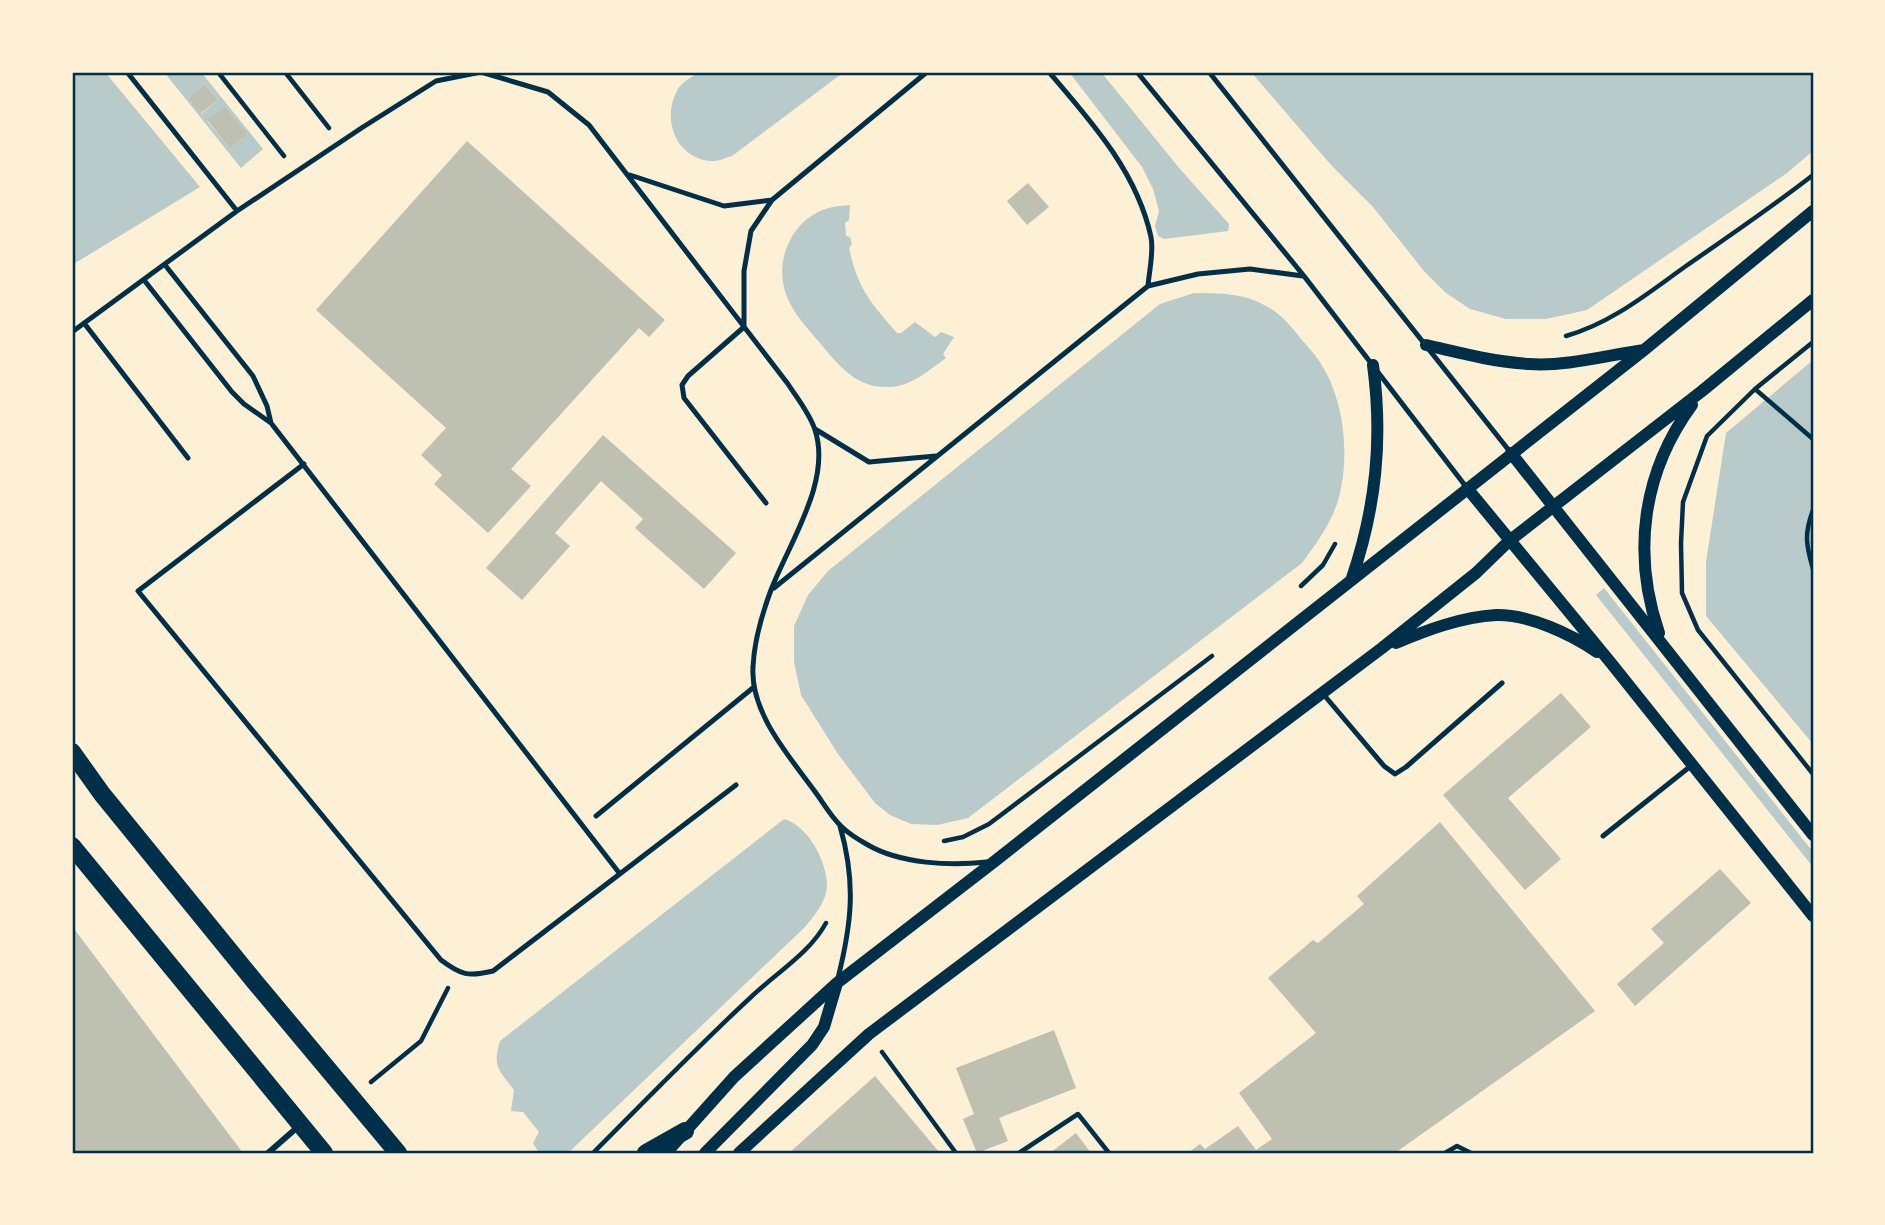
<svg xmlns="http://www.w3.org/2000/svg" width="1885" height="1225" font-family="'Work Sans',sans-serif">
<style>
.green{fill:#b9caca;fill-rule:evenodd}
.building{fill:#bec0b2}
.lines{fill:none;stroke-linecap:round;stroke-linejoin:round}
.path{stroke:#003049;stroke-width:4.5}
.service{stroke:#003049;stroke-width:5}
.pedestrian{stroke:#003049;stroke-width:6}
.tertiary{stroke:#003049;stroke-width:12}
.primary{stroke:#003049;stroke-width:18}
.neatline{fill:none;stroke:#003049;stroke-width:2.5}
</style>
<rect width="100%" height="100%" fill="#fdf0d5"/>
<path class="green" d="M72 72H105L200 187 72 265Z
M164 72H201L263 149 241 168ZM205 84 218 100 201 114 188 98ZM225 106 248 134 230 149 207 121Z
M699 72H844L732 156C725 158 717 162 711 161 675 158 661 118 678 89 682 82 692 77 699 72Z
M1069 72H1101L1180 169 1229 224 1228 231 1164 239 1158 236 1155 226 1159 211 1153 189 1142 167Z
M1251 72H1813V151L1787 173 1587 310 1546 319H1506L1470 309 1446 293 1424 271 1373 207 1331 165Z
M850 205 849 220 845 223 846 236 850 237 852 244 849 248C858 289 870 302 897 333H901L915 322 935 337 941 332 954 337 943 354 946 358C929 370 912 386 890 387 857 389 839 366 820 343 810 331 798 319 791 305 772 272 785 229 818 212 828 207 839 206 850 205Z
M1194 293C1219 293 1244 293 1266 306 1281 314 1291 326 1301 339 1308 347 1316 355 1321 364 1343 398 1349 449 1341 488 1336 517 1319 540 1302 563L968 818 937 825 911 824 890 815 875 803 838 754 801 695 794 662V626L808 595 828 571 1160 304Z
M1813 360V744L1706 616V562L1726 433Z
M1604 588 1813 852V867L1596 595Z
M784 819C808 826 826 860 827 884 827 901 815 915 805 927L568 1153H539L533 1143 539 1132 523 1112 511 1111 514 1090C499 1070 492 1067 500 1041Z"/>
<path class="building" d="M205 84 218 100 200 114 188 98Z
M225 106 248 134 230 149 207 120Z
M467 141 665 320 649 337 639 328 511 469 531 486 488 533 434 484 442 475 421 455 446 428 316 310Z
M1028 183 1049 207 1027 225 1007 201Z
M603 435 736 553 704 589 635 528 643 519 601 481 555 533 570 546 522 600 486 568Z
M1561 693 1591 727 1508 798 1561 859 1525 890 1443 795Z
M1440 822 1595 1011 1395 1153H1188L1200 1144 1205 1149 1238 1126 1256 1150 1272 1139 1239 1093 1316 1033 1268 978 1313 940 1318 943 1364 904 1357 896Z
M1720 869 1751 903 1635 1006 1617 984 1664 943 1651 929Z
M72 926 243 1153H72Z
M1054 1030 1076 1088 999 1118 1008 1141 977 1153 963 1119 974 1114 956 1068Z
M875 1076 940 1153H789Z
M1076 1133 1091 1153H1050Z"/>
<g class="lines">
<path class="path" d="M218 72 284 156
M285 72 329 128
M1566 336C1612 323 1648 293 1686 266 1729 236 1772 207 1813 175
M1813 342 1755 389 1707 436 1683 502 1681 543 1682 593 1698 630 1813 774
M1755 389 1813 439
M1813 510C1804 534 1806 545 1813 569
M1301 586 1323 565 1335 544
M944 841 963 837 989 824 1212 656
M882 1052 956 1153
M371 1082 421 1041 448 988
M593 1153C645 1101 696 1048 750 998 776 973 809 954 826 923
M1019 1153 1078 1114 1109 1153
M1445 1153 1457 1146 1471 1153"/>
<path class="service" d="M127 72 237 211
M481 72 548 92 589 125 788 384C797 398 810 414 815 430 832 481 789 543 771 590 762 614 754 642 753 667 750 714 791 758 816 793 824 804 832 818 842 827 849 834 859 840 868 845 901 864 950 866 987 862
M1137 72 1304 276 1467 488
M1209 72 1511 453
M630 175 724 206 772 200
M165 265 253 376 267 406 271 423
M144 280 232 392 244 404 271 423 620 874
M1148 286 1198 274 1250 269 1303 276
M84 323 188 458
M72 332 237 211 363 127 436 81 481 72
M815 429 869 462 936 456
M304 464 138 591 441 960C461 975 468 977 493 971L736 785
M766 503 684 398 682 385 688 376 744 327V271L751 231 772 200 927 72
M774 588 1148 286C1149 272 1154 252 1151 237 1137 172 1091 121 1049 72
M1324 695 1384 766 1395 774 1406 767 1502 683
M596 816 754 687
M1603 836 1692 765
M838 978C852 922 856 882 840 826"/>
<path class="pedestrian" d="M268 1153 300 1125"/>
<path class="tertiary" d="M1426 345C1460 353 1494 362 1529 364 1565 367 1608 355 1644 350
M1511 453 1813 835
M1467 488 1611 663 1813 916
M1352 578C1376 507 1383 439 1373 365
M1659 633C1632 554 1642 473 1692 405
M1396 643C1427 630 1461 617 1496 615 1528 614 1571 634 1597 652
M666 1153 734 1077 837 983 995 861 1644 350 1813 211
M705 1153 812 1045 824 1027 837 983
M739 1153 869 1034 1382 648 1476 573 1509 541 1702 391 1813 300"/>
<path class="primary" d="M72 752 102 794 255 982 398 1153
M72 846 324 1153
M646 1153 685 1131"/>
</g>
<rect width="1885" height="1225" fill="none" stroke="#fdf0d5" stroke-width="147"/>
<rect x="74" y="74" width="1738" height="1078" class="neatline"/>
</svg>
